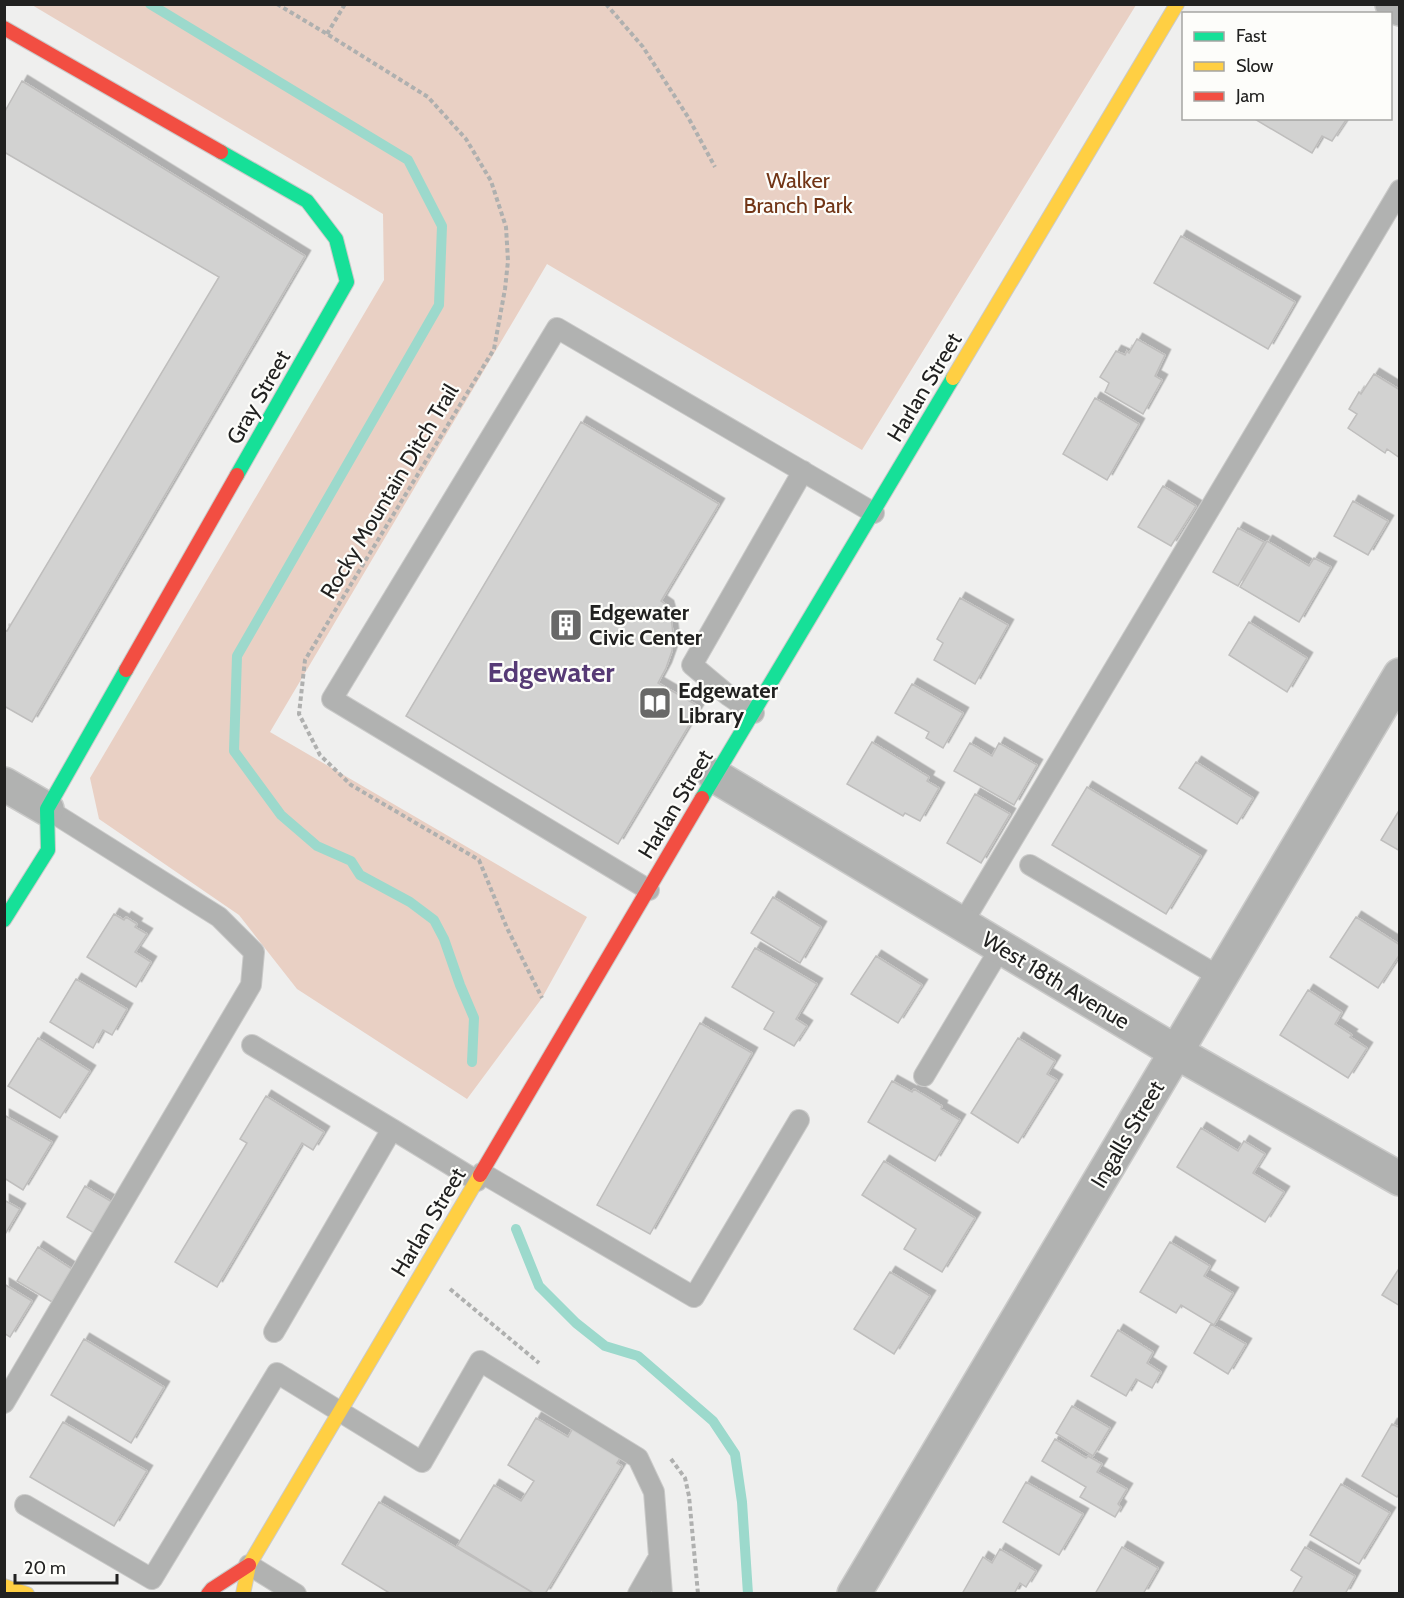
<svg xmlns="http://www.w3.org/2000/svg" width="1404" height="1598" font-family="Cabin,sans-serif">
<style>
.green{fill:#e9d0c4}
.lines{fill:none;stroke-linecap:round;stroke-linejoin:round}
.stream{stroke:#9cd9cc;stroke-width:10}
.building{fill:#d2d2d1;stroke:#bfbebd;stroke-width:1.5;filter:url(#shadow)}
.lane-casing{stroke:#cacac9;stroke-width:22}
.street-casing{stroke:#cacac9;stroke-width:36}
.fast-casing{stroke:#cacac9;stroke-width:16}
.slow-casing{stroke:#cacac9;stroke-width:16}
.jam-casing{stroke:#cacac9;stroke-width:16}
.path{stroke:#afb0af;stroke-width:4;stroke-dasharray:4.5 3;stroke-linecap:butt}
.lane{stroke:#b1b2b1;stroke-width:20}
.street{stroke:#b1b2b1;stroke-width:33}
.fast{stroke:#16e098;stroke-width:14}
.slow{stroke:#ffcf43;stroke-width:14}
.jam{stroke:#f24e42;stroke-width:14}
.labels{text-anchor:middle;stroke-width:4.5;stroke-linejoin:round;paint-order:stroke}
.park-label{font-size:22px;fill:#713516;stroke:#fdfdfa}
.street-label{font-size:22px;fill:#212120;stroke:#fdfdfa}
.poi-label{font-size:22px;font-weight:bold;fill:#212120;stroke:#fdfdfa;text-anchor:start}
.district-label{font-size:28px;font-weight:bold;fill:#563a75;stroke:#fdfdfa}
</style>
<defs>
<filter id="shadow"><feDropShadow dx="5.5" dy="-5.5" stdDeviation="0" flood-color="#0004"/></filter>
</defs>
<rect width="100%" height="100%" fill="#efefee"/>
<path class="green" d="M32 5H1136L862 450 547 264 270 732 587 917 542 998 467 1099 297 989 239 915 99 819 90 778 384 280 383 214Z"/>
<g class="lines">
<path class="stream" d="M150 4 408 160 442 226 439 305 237 656 234 751 281 815 317 846 351 861 360 875 410 902 434 920 444 939 460 985 474 1018 472 1062
M516 1229 539 1286 576 1323 605 1346 638 1356 713 1421 735 1454 742 1502 748 1594"/>
</g>
<path class="building" d="M22 81 305 256 32 722 4 706V630L7 631 219 277 4 152V113Z
M1253 118H1343L1346 120 1332 141 1322 136 1312 153Z
M1181 236 1295 302 1268 349 1154 283Z
M1137 339 1165 355 1155 376 1162 380 1143 414 1105 392 1109 383 1100 377 1116 351 1125 355 1127 351 1129 353Z
M1374 374 1400 390V458L1387 449 1385 453 1348 428 1357 414 1349 409 1359 392 1361 394Z
M1095 398 1139 424 1107 480 1063 454Z
M581 422 719 504 661 601 668 606 671 617 673 634 672 651 666 668 658 683 700 707 618 844 406 716Z
M1163 486 1196 506 1171 546 1138 527Z
M1353 501 1388 521 1368 555 1334 536Z
M1238 528 1264 542 1238 586 1213 572Z
M1267 541 1309 566 1314 558 1331 567 1299 622 1240 587Z
M960 598 1008 625 975 684 934 660 943 643 937 639Z
M1249 622 1307 658 1287 692 1229 655Z
M912 684 963 713 943 748 926 738 929 732 895 713Z
M872 742 929 777 927 781 939 788 920 821 905 813 903 816 847 784Z
M970 743 992 756 999 743 1037 765 1014 805 954 771Z
M1196 762 1253 798 1237 824 1179 788Z
M1087 787 1201 856 1166 914 1052 845Z
M975 794 1010 814 981 863 947 843Z
M1400 809V851L1381 840Z
M773 897 821 927 800 963 751 933Z
M114 914 124 920 126 917 137 924 135 927 147 934 135 952 151 962 136 987 87 957Z
M1356 917 1400 945V954L1378 988 1330 957Z
M755 948 817 984 796 1019 807 1026 794 1046 764 1029 774 1012 732 987Z
M876 956 922 985 898 1023 851 994Z
M76 979 127 1009 112 1035 103 1030 93 1048 50 1022Z
M1308 990 1342 1012 1335 1024 1352 1035 1350 1037 1367 1048 1348 1078 1280 1035Z
M700 1023 752 1053 650 1234 597 1205Z
M38 1038 90 1071 60 1118 8 1086Z
M1018 1038 1055 1061 1047 1074 1057 1080 1018 1143 971 1113Z
M892 1081 912 1092 914 1089 942 1106 941 1109 960 1120 935 1161 868 1122Z
M266 1096 324 1132 313 1150 302 1143 217 1287 175 1262 247 1143 240 1139Z
M4 1115 52 1142 23 1190 4 1178Z
M1201 1128 1238 1151 1244 1141 1265 1154 1253 1173 1284 1192 1265 1222 1177 1167Z
M884 1161 975 1218 942 1272 904 1249 916 1229 862 1195Z
M85 1186 112 1202 94 1233 67 1217Z
M4 1200 20 1209 4 1236Z
M1170 1242 1210 1266 1204 1276 1233 1293 1214 1325 1181 1305 1176 1313 1140 1292Z
M38 1247 72 1269 52 1302 17 1281Z
M1400 1267V1306L1382 1295Z
M890 1272 930 1296 894 1354 854 1329Z
M4 1284 32 1301 10 1337 4 1333Z
M1211 1324 1246 1344 1228 1374 1194 1353Z
M1118 1330 1153 1352 1147 1363 1161 1372 1152 1388 1136 1379 1126 1396 1091 1376Z
M84 1339 164 1387 131 1443 51 1395Z
M1072 1406 1110 1428 1093 1456 1056 1433Z
M536 1418 568 1437 573 1428 621 1457 617 1463 622 1466 545 1594H535L457 1546 494 1485 521 1501 534 1481 508 1465Z
M63 1422 147 1471 114 1526 30 1477Z
M1392 1424 1400 1428V1492L1397 1497 1362 1476Z
M1055 1439 1086 1458 1088 1456 1102 1464 1097 1472 1127 1489 1118 1504 1121 1507 1115 1517 1080 1497 1086 1487 1042 1461Z
M1026 1482 1083 1514 1059 1555 1003 1522Z
M1341 1484 1390 1513 1359 1564 1310 1535Z
M379 1502 535 1594H391L342 1564Z
M1122 1547 1158 1568 1143 1594H1095Z
M1305 1547 1355 1576 1345 1594H1292L1302 1577 1291 1570Z
M1000 1549 1036 1571 1026 1587 1020 1583 1014 1594H962L983 1557 992 1563Z"/>
<g class="lines">
<g class="lane-casing">
<path id="lane" d="M754 713 729 696 692 665 803 471
M1030 865 1220 977
M649 890 332 699 557 328 874 513
M962 924 1400 190
M252 1045 392 1129
M924 1076 1001 947
M482 1173 694 1297 799 1120
M274 1332 392 1129 477 1181
M4 1403 251 985 254 952 219 917 47 809
M25 1505 152 1579 277 1373 422 1462 480 1361 638 1458 654 1492 662 1594
M249 1565 296 1594
M638 1594 659 1557"/>
</g>
<g class="street-casing">
<path id="street" d="M1392 4 1400 9
M715 776 1176 1052 1400 1179
M4 784 47 809
M854 1594 1400 675"/>
</g>
<g class="fast-casing">
<path id="fast" d="M221 152 307 201 336 239 347 282 237 475
M702 798 953 378
M4 920 48 850 47 809 126 670"/>
</g>
<g class="slow-casing">
<path id="slow" d="M953 378 1177 4
M4 1586 27 1594
M243 1594 249 1565 480 1175"/>
</g>
<g class="jam-casing">
<path id="jam" d="M4 28 221 152
M126 670 237 475
M480 1175 702 798
M208 1594 212 1589 249 1565"/>
</g>
<path class="path" d="M277 4 327 34 428 97 466 139 491 181 506 227 508 261 505 289 494 349 305 660 299 714 320 755 351 785 479 860 507 928 542 998
M606 4 643 47 688 117 715 167
M327 34 345 4
M450 1289 539 1363
M671 1459 685 1478 689 1496 698 1594"/>
<use href="#lane" class="lane"/>
<use href="#street" class="street"/>
<use href="#fast" class="fast"/>
<use href="#slow" class="slow"/>
<use href="#jam" class="jam"/>
</g>
<defs>
<g id="building-square" transform="scale(1.725)"><rect x="-9" y="-9" width="18" height="18" rx="4" fill="#696968" stroke="#fdfdfa"/><path d="M-4-6H4V6H1V3H-1V6H-4ZM-2.5-4.3h1.7v1.8h-1.7ZM.8-4.3h1.7v1.8H.8ZM-2.5-1h1.7V.8h-1.7ZM.8-1h1.7V.8H.8Z" fill="#fff"/></g>
<g id="library-square" transform="scale(1.725)"><rect x="-9" y="-9" width="18" height="18" rx="4" fill="#696968" stroke="#fdfdfa"/><path d="M-6-4Q-3-5.5-.7-3.5V5Q-3 3-6 4ZM6-4Q3-5.5 .7-3.5V5Q3 3 6 4Z" fill="#fff"/></g>
</defs>
<g fill-rule="evenodd">
<use href="#building-square" x="566" y="625"/>
<use href="#library-square" x="655" y="703"/>
</g>
<g class="labels">
<g class="park-label">
<text x="798" y="188">Walker<tspan x="798" dy="25">Branch Park</tspan></text>
</g>
<g class="street-label">
<text transform="translate(924 387) rotate(-59)" y="8">Harlan Street</text>
<text transform="translate(258 397) rotate(-60)" y="8">Gray Street</text>
<text transform="translate(389 491) rotate(-59)" y="8">Rocky Mountain Ditch Trail</text>
<text transform="translate(675 804) rotate(-59)" y="8">Harlan Street</text>
<text transform="translate(1056 980) rotate(31)" y="8">West 18th Avenue</text>
<text transform="translate(1127 1134) rotate(-59)" y="8">Ingalls Street</text>
<text transform="translate(428 1222) rotate(-59)" y="8">Harlan Street</text>
</g>
<g class="poi-label">
<text x="589" y="620">Edgewater<tspan x="589" dy="25">Civic Center</tspan></text>
<text x="678" y="698">Edgewater<tspan x="678" dy="25">Library</tspan></text>
</g>
<g class="district-label">
<text x="551" y="682">Edgewater</text>
</g>
</g>
<rect width="1404" height="1598" fill="none" stroke="#212120" stroke-width="12"/>
<rect x="1182" y="12" width="210" height="108" fill="#fdfdfa" stroke="#a5a5a3" stroke-width="1.5"/>
<rect x="1194" y="32" width="30" height="9" fill="#16e098" stroke="#a5a5a3" stroke-width="1.5"/>
<text x="1236" y="42" font-size="18" fill="#212120">Fast</text>
<rect x="1194" y="62" width="30" height="9" fill="#ffcf43" stroke="#a5a5a3" stroke-width="1.5"/>
<text x="1236" y="72" font-size="18" fill="#212120">Slow</text>
<rect x="1194" y="92" width="30" height="9" fill="#f24e42" stroke="#a5a5a3" stroke-width="1.5"/>
<text x="1236" y="102" font-size="18" fill="#212120">Jam</text>
<path d="M15 1574v9h102v-9" fill="none" stroke="#212120" stroke-width="3"/>
<text x="24" y="1574" font-size="18" fill="#212120" stroke="#fdfdfa" stroke-width="4.5" paint-order="stroke">20 m</text>
</svg>
